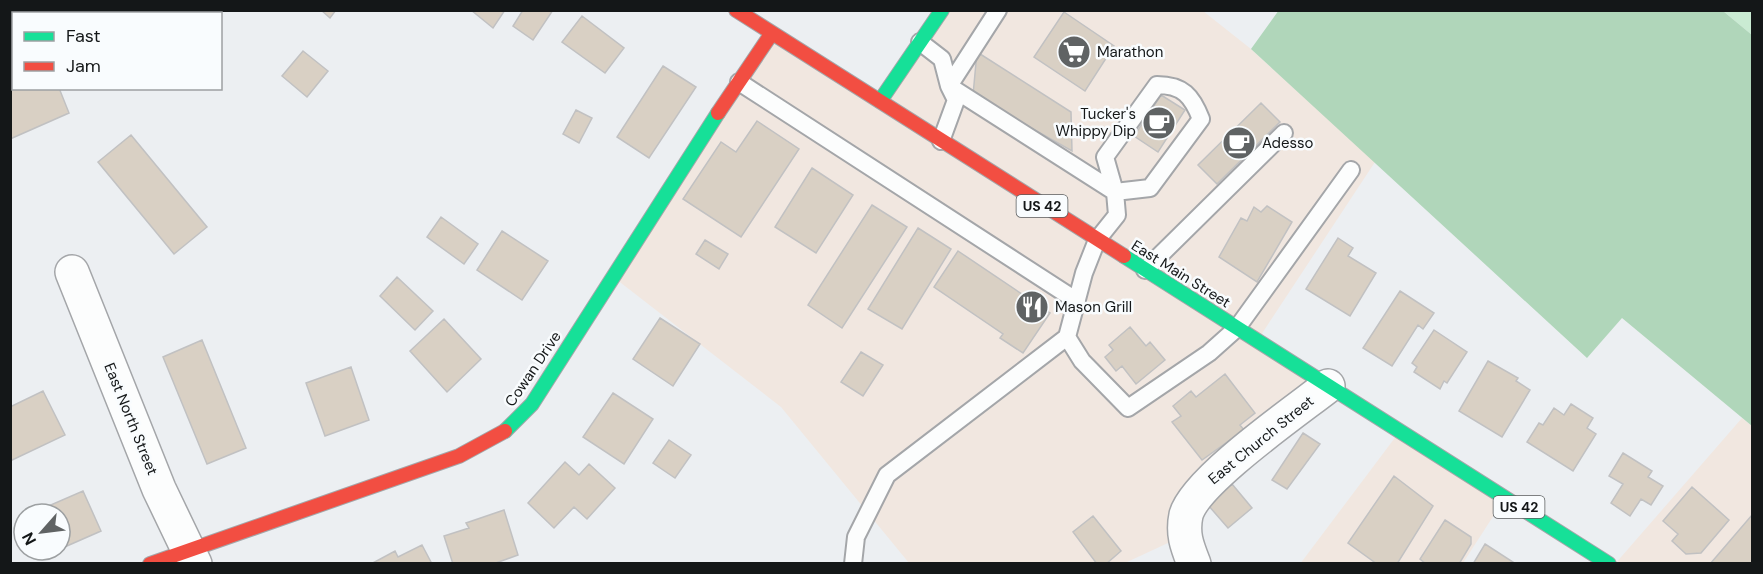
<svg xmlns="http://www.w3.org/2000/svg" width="1763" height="574" font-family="'DM Sans',sans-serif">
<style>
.commercial{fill:#f1e7e0}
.green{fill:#caebd3}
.forest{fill:#b0d6ba}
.building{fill:#d9d0c4;stroke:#c1c1c2;stroke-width:1.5}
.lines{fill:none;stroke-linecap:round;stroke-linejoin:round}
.lane-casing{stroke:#a4a6a9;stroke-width:20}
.street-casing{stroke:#a4a6a9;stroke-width:36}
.fast-casing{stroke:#a4a6a9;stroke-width:16}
.jam-casing{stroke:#a4a6a9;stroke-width:16}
.lane{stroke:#fcfdfd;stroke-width:16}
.street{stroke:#fcfdfd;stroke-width:33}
.fast{stroke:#16e098;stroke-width:14}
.jam{stroke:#f24e42;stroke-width:14}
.labels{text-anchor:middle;stroke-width:5;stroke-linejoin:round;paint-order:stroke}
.shield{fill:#f9fcfe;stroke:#595c5d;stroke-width:1.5}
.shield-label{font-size:14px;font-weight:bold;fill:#141718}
.poi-label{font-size:15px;fill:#141718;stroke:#f9fcfe;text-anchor:start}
.street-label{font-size:15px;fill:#141718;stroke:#f9fcfe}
</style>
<rect width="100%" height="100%" fill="#eceff2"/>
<path class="commercial" d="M942 11H1203L1251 49 1375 162 1257 341 1328 386 1206 484 1183 536 1125 563H909L781 407 612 276 772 33 880 101Z
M1742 418 1752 426V563L1615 564Z
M1400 431 1505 498 1463 563 1300 564Z"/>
<path class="green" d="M1723 11H1752V35Z"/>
<path class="forest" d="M1279 10 1723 11 1752 35V426L1622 318 1587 358 1251 49Z"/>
<path class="building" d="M321 10H336L330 18Z
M471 10H505L493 28Z
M523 10H553L533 40 513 26Z
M1064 12 1114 46 1085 91 1034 57Z
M582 16 624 48 605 73 562 42Z
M303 51 328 71 307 97 282 76Z
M977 52 1071 112 1072 151 973 95Z
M663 66 696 87 649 158 617 137Z
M14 86V88H59L69 113 10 139V88Z
M1161 95 1185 110 1158 152 1134 136Z
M1261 103 1280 122 1217 184 1198 165Z
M576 110 592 118 579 143 563 134Z
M757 121 799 149 741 237 683 199 721 142 736 152Z
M131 135 207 227 174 254 98 162Z
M812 168 853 195 816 253 775 227Z
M872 205 907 227 842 328 808 305Z
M1267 206 1292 222 1257 282 1219 257 1241 218 1247 221 1254 207 1261 212Z
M441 217 478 244 464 264 427 237Z
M918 228 951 249 902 329 868 309Z
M502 231 548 261 522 300 477 270Z
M1338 238 1353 248 1348 256 1376 273 1350 316 1306 289Z
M705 240 728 254 719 269 696 254Z
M958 251 1050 313 1023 353 1000 338 1003 334 934 287Z
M397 277 433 311 415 330 380 296Z
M1400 291 1434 313 1423 329 1418 325 1392 366 1363 348Z
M660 318 700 344 673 386 633 359Z
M444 319 481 359 447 392 410 351Z
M1130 327 1146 346 1150 342 1165 360 1136 384 1122 366 1116 371 1105 357 1113 350 1109 345Z
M1434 330 1467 352 1447 383 1444 381 1440 389 1414 372 1417 367 1412 363Z
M202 340 246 448 207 464 163 357Z
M861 352 883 365 863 396 841 382Z
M1488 361 1518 378 1516 381 1530 390 1502 437 1459 411Z
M351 367 369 420 325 436 306 383Z
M1225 374 1255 413 1240 425 1244 430 1202 460 1172 422 1181 416 1173 406 1191 391 1196 397Z
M43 391 65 435 10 461V407Z
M613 393 653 419 624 464 583 437Z
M1571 404 1593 418 1587 428 1596 434 1573 471 1527 442 1539 423 1543 425 1554 408 1564 415Z
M1303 433 1320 444 1287 489 1272 480Z
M669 440 691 455 675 478 653 463Z
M1623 453 1652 471 1648 477 1663 486 1651 505 1641 499 1630 516 1611 503 1623 484 1609 476Z
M565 462 579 475 589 464 615 488 587 519 574 507 554 528 528 503Z
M1394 476 1433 506 1397 564H1377L1348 543Z
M1232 484 1252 508 1228 528 1208 505Z
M1692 487 1729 520 1701 553 1686 554 1672 541 1678 534 1663 521Z
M83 491 101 531 60 549V514H30Z
M504 510 518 555 493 564H453L444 536 469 528 466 523Z
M1752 515V564H1710Z
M1093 516 1121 551 1106 564H1097L1073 532Z
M1445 520 1471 537V544L1459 564H1426L1420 559Z
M1485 544 1516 564H1473Z
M422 545 432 564H371L395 551 398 557Z"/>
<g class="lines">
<g class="lane-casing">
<path id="lane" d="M739 82 1077 301
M941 141 956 100 949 86 998 10
M1145 270 1284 133
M1067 337 1082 361 1128 408 1209 353 1237 328 1351 170
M853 564 856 537 887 475 1067 337 1084 273 1097 240 1117 215 1115 192 1105 157 1157 85C1183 85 1192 96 1201 119L1150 188 1115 192 949 86 942 59 920 42"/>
</g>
<g class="street-casing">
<path id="street" d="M72 272 159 489 195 564
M1194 564C1187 546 1182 534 1186 515 1195 481 1296 411 1328 386"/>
</g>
<g class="fast-casing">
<path id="fast" d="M880 101 942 10
M1124 256 1609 564
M505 431 532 404 718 113"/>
</g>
<g class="jam-casing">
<path id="jam" d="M736 10 1124 256
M718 113 772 33
M150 564 459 456 505 431"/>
</g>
<use href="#lane" class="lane"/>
<use href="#street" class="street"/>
<use href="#fast" class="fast"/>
<use href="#jam" class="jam"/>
</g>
<defs>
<g id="supermarket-disc" transform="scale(1.725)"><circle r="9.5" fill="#606364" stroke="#f9fcfe"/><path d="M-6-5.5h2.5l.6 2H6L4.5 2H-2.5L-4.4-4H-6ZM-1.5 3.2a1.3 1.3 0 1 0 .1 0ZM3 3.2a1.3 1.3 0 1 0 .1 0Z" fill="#fff"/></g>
<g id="cafe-disc" transform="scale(1.725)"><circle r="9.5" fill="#606364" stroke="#f9fcfe"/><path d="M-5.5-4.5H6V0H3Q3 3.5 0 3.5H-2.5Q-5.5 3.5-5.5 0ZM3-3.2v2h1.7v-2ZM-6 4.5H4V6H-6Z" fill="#fff"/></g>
<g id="restaurant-disc" transform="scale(1.725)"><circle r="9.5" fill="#606364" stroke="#f9fcfe"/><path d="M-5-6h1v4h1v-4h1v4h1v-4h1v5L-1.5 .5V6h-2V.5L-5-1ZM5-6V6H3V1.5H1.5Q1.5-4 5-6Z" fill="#fff"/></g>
</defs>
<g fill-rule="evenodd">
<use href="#supermarket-disc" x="1074" y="52"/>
<use href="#cafe-disc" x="1159" y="123"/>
<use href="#cafe-disc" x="1239" y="143"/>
<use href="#restaurant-disc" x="1032" y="307"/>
</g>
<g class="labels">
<g class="shield">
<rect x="1016.5" y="195" width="51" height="22" rx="4.5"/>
<rect x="1493.5" y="496" width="51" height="22" rx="4.5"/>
</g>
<g class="shield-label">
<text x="1042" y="211">US 42</text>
<text x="1519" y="512">US 42</text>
</g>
<g class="poi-label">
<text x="1097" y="57">Marathon</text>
<text x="1136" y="119" text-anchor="end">Tucker's<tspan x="1136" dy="17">Whippy Dip</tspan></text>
<text x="1262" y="148">Adesso</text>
<text x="1055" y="312">Mason Grill</text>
</g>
<g class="street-label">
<text transform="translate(1181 274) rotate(32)" y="5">East Main Street</text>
<text transform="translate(533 369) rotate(-56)" y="5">Cowan Drive</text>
<text transform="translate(131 419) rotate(68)" y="5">East North Street</text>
<text transform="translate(1261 440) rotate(-39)" y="5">East Church Street</text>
</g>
</g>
<rect width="1763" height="574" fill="none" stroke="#141718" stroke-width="24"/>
<rect x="12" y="12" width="210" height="78" fill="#f9fcfe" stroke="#9da0a2" stroke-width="1.5"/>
<rect x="24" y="32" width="30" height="9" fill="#16e098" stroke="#9da0a2" stroke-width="1.5"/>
<text x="66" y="42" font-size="18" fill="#141718">Fast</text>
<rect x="24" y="62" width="30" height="9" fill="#f24e42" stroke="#9da0a2" stroke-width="1.5"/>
<text x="66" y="72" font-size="18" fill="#141718">Jam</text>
<g transform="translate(42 532) rotate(242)"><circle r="28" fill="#f9fcfe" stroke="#9da0a2" stroke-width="1.5"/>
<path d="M0-4.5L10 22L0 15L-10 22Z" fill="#606364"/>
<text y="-9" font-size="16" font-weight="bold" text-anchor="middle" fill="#141718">N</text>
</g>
</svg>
